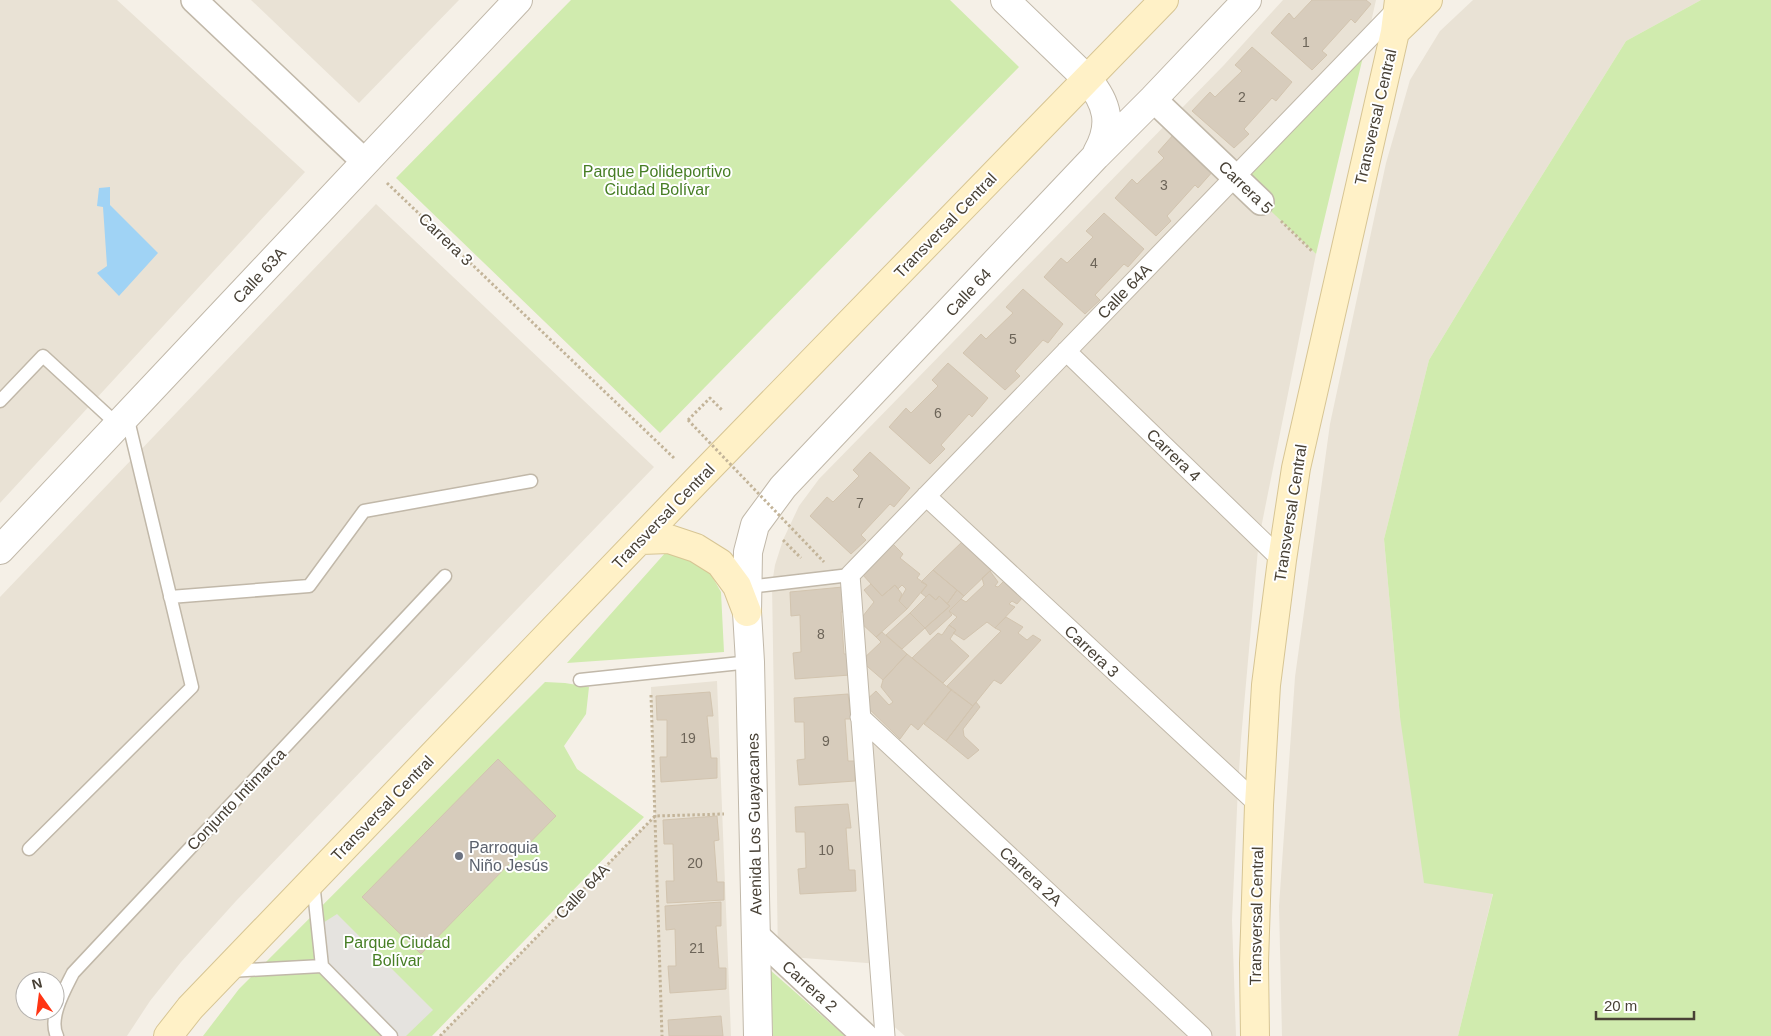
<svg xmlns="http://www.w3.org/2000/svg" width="1771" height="1036" font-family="Helvetica,sans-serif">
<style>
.residential{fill:#e9e2d5;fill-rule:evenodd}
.green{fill:#d0ebae}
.parking{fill:#e5e3df}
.water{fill:#a0d3f5}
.building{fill:#d7ccbc;stroke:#d2c4af}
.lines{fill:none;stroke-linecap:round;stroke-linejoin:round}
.service-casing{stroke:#c1b8a9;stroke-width:15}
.pedestrian-casing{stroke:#c1b8a9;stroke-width:21}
.minor-casing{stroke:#c1b8a9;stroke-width:28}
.tertiary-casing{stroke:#c1b8a9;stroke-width:30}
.secondary-casing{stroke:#d7c594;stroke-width:30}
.path{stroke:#c3b499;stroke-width:3;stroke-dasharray:2.5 2.5;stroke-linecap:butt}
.service{stroke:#fff;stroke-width:12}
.pedestrian{stroke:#fff;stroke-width:19}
.minor{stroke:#fff;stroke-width:25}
.tertiary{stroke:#fff;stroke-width:28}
.secondary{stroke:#fff1c7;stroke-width:28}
.path-bridge{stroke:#c3b499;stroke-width:3;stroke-dasharray:2.5 2.5;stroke-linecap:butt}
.worship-dot{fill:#6b7280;stroke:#fff;stroke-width:2}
.labels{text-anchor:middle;stroke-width:4;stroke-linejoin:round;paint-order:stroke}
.number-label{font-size:14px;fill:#6c6458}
.street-label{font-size:16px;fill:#484136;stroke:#fff}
.park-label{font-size:16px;fill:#477e25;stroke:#fff}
.worship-label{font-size:16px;fill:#5b616d;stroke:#fff;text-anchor:start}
</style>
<rect width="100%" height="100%" fill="#f5f0e7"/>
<path class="residential" d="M0 0H117L305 172 0 503Z
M251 0H459L359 103Z
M1283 0H1376L1367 40 1235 176 1316 254 1259 538 1241 739 1238 787 1232 920 1236 1036H905L883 1017 879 964 778 956 772 584 775 565 783 540 799 506 819 479 1224 65Z
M1473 0H1701L1626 41 1508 230 1429 360 1384 539 1400 717 1493 893 1458 1036H1282L1279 906 1295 677 1330 424 1386 163 1410 80 1440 31Z
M376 204 654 467 236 901 181 962 150 1001 127 1036H0V597ZM25 981H55V1011H25Z
M717 681 731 1036H440L655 816 651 687Z"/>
<path class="green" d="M571 0H950L1019 67 660 433 396 178Z
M1701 0H1771V1036H1458L1493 894 1424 883 1400 717 1384 539 1429 360 1508 230 1626 41Z
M1367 40 1316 254 1235 177Z
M666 552 683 553 709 571 721 592 724 652 567 663Z
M545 682 565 683 589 687 586 714 564 746 577 769 644 817 432 1036H203L239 989Z
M769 969 845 1036H773Z"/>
<path class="parking" d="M337 914 433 1010 406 1036H391L322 966 318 926Z"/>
<path class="water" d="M110 187V205L158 253 119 296 97 273 107 266 103 207 97 206 99 188Z"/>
<path class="building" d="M1312 0H1366L1371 4 1355 23 1351 19 1322 51 1327 55 1312 70 1271 33 1289 13 1294 19Z
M1252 47 1292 82 1276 101 1272 98 1244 129 1249 134 1234 148 1192 111 1210 92 1215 97 1242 71 1235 65Z
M1174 134 1214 170 1198 188 1195 185 1167 216 1171 221 1156 236 1115 198 1132 179 1137 184 1164 158 1158 152Z
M1104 213 1144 249 1128 267 1124 264 1095 295 1100 300 1085 314 1044 277 1061 258 1067 263 1093 237 1086 231Z
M1023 289 1063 324 1048 343 1043 340 1015 371 1020 376 1005 390 963 353 981 334 986 339 1013 313 1006 307Z
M948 363 988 398 972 417 969 414 941 445 945 449 930 464 889 427 906 408 911 413 938 386 932 380Z
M870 452 910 488 894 507 890 504 861 535 866 540 851 554 810 516 827 497 833 502 859 476 853 470Z
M964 540 992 569 964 596 933 570Z
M892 543 903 554 900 558 920 574 917 578 927 585 907 609 899 601 906 589 902 585 898 589 895 585 882 596 862 574Z
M933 570 957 590 947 604 939 596 936 600 929 594 926 597 921 593 927 585 921 582Z
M990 571 998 582 995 586 998 587 1004 581 1023 597 1017 604 1012 601 1009 604 1015 607 995 628 987 622 964 640 953 633 956 630 949 625 957 617 949 611 961 599 966 602 984 585 982 578Z
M871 584 882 596 895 585 902 594 899 601 907 609 876 637 859 621 874 602 864 590Z
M843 587 846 612H841L844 654H850V675L795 679 793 653 801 652 800 615 791 616 790 592Z
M957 590 964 596 949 611 952 615 930 635 925 628 950 606 947 604Z
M929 594 936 600 939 596 950 606 925 628 910 613Z
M910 613 925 628 902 649 886 635Z
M1006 617 1023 627 1018 633 1027 640 1033 635 1041 640 1001 684 994 680 973 706 947 686 1001 631 995 628Z
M949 625 956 630 950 639 969 656 943 683 912 658 938 633 942 635Z
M882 632 907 654 883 680 861 661 881 642 876 637Z
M907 654 951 690 918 730 911 724 900 739 863 703 876 691 889 705 893 702 881 687 883 680Z
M951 690 973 706 946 741 924 724Z
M710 692 713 716H707L711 758H717V778L661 782 660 757H667V720H657L656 696Z
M848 694 851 719H845L848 761H855V781L799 785 797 760 805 759 804 722H795L794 698Z
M976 702 980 707 963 729 964 736 979 750 968 759 946 741Z
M498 759 556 816 421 954 362 897Z
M848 804 851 828H846L849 870H855L856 891 800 894 798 869 806 868 805 832H796L795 807Z
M717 816 719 840 714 841 717 882H724V900L667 903 666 881H674L673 844H664L663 820Z
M721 902V926H716L719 968H726V989L670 993 668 966H676L675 929 666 930 665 906Z
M721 1016 723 1036H669L668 1020Z"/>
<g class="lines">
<g class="service-casing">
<path id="service" d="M0 401 43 356 118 425
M748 587 850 575
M170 597 309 586 364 511 531 481
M580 680 750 662
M29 849 192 687 127 416
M322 966 391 1036
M229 971 322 966 313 882
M57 1036C48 1018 65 989 73 973L445 576"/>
</g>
<g class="pedestrian-casing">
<path id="pedestrian" d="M1066 351 1282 560
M926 496 1259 805
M860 717 1202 1036
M885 1036 850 575 1398 8"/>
</g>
<g class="minor-casing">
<path id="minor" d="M194 0 365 162
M1153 99 1261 202
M756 935 865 1036"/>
</g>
<g class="tertiary-casing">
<path id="tertiary" d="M1005 0 1087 79C1108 103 1113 125 1097 153
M0 550 518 0
M758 1036 750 662 747 612 748 552 755 525 783 487 1096 156 1153 99 1247 0"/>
</g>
<g class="secondary-casing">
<path id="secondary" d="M1395 32 1428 0
M641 540 669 539 696 548 720 563 737 586 747 612
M168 1036 190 1008 697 480 1164 0
M1255 1036 1254 963 1259 805 1266 685 1282 560 1296 468 1395 32 1399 0"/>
</g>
<path class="path" d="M387 183 675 459
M1281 221 1313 252
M688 420 710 398 723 411
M783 540 801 558
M651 695 662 1036
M440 1036 655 816 724 814"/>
<use href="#service" class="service"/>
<use href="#pedestrian" class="pedestrian"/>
<use href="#minor" class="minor"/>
<use href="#tertiary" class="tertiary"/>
<use href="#secondary" class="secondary"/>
<path class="path-bridge" d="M688 420 824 562"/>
</g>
<circle class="worship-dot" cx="459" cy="856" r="5"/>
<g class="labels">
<g class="number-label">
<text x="1306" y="47">1</text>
<text x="1242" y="102">2</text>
<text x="1164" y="190">3</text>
<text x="1094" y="268">4</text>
<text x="1013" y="344">5</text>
<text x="938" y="418">6</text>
<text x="860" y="508">7</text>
<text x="821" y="639">8</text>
<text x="688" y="743">19</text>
<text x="826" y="746">9</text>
<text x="826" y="855">10</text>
<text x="695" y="868">20</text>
<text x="697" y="953">21</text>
</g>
<g class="street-label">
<text transform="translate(1375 117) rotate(-77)" y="6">Transversal Central</text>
<text transform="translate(1246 187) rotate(44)" y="6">Carrera 5</text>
<text transform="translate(945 225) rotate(-46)" y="6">Transversal Central</text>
<text transform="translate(446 239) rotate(44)" y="6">Carrera 3</text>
<text transform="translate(259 275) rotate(-47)" y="6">Calle 63A</text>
<text transform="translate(1124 291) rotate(-46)" y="6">Calle 64A</text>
<text transform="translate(968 292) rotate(-47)" y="6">Calle 64</text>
<text transform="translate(1174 455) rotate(44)" y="6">Carrera 4</text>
<text transform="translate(1290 513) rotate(-81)" y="6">Transversal Central</text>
<text transform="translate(663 516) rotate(-46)" y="6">Transversal Central</text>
<text transform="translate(1092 651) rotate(43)" y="6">Carrera 3</text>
<text transform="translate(236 799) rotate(-46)" y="6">Conjunto Intimarca</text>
<text transform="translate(382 808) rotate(-46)" y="6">Transversal Central</text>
<text transform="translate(754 824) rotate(-91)" y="6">Avenida Los Guayacanes</text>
<text transform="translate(1031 876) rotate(43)" y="6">Carrera 2A</text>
<text transform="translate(582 891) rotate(-46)" y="6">Calle 64A</text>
<text transform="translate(1256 916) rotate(-89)" y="6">Transversal Central</text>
<text transform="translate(810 986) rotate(42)" y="6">Carrera 2</text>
</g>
<g class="park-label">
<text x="657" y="177">Parque Polideportivo<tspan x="657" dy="18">Ciudad Bolívar</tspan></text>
<text x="397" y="948">Parque Ciudad<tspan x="397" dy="18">Bolívar</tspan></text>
</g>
<g class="worship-label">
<text x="469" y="853">Parroquia<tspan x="469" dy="18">Niño Jesús</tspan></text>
</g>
</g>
<g transform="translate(40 996) rotate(346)"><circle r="24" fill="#ffffff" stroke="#b6b3af"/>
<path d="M0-4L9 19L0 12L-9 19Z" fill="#ff3514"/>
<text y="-8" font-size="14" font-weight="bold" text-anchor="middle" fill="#484136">N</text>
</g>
<path d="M1596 1011v8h98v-8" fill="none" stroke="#484136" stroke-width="2.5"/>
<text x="1604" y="1011" font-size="15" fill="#484136" stroke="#ffffff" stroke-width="4" paint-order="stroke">20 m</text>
</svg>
